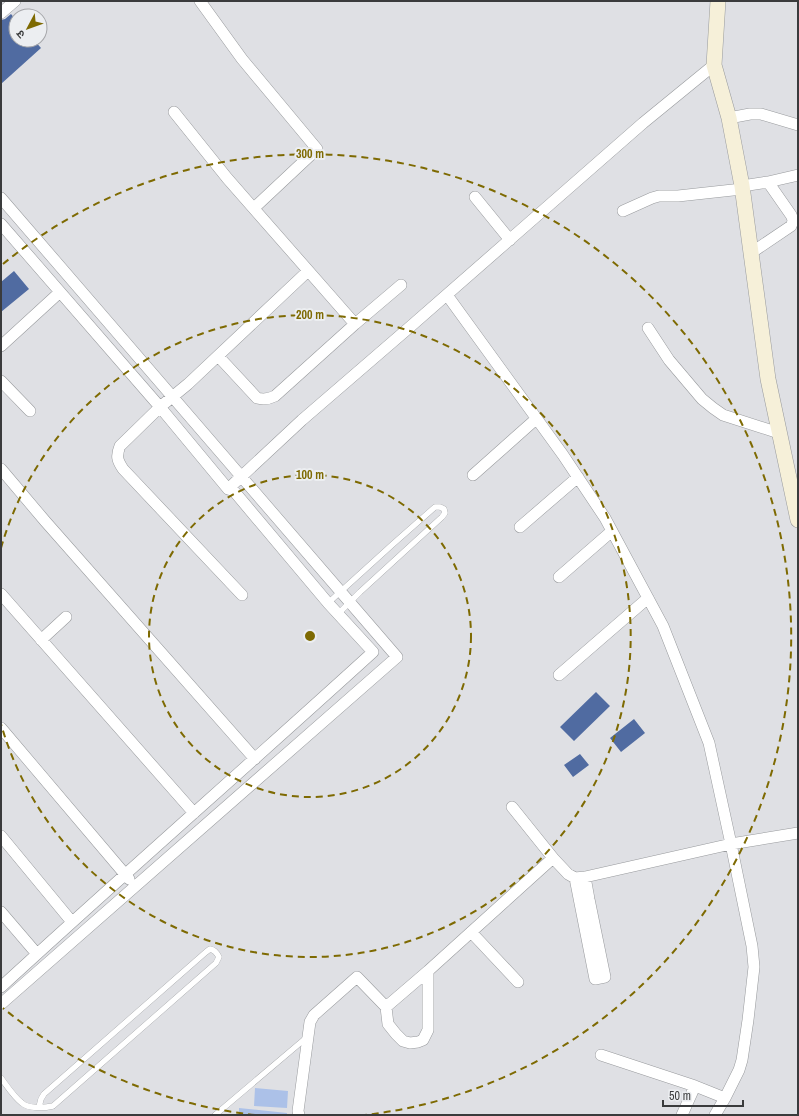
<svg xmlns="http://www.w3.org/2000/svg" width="799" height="1116" font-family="'Archivo Narrow','Noto Sans Devanagari',sans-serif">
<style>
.green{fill:#acc1e8}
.building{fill:#506ba1}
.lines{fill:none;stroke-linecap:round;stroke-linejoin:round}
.lane-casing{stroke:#989a9d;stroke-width:6}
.street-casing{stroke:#989a9d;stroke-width:12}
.secondary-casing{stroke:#989a9d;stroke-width:16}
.lane{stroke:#fff;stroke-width:5.5}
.street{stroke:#fff;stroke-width:11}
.secondary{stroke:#f6f0d9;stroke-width:15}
.ring{fill:none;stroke:#7e6a02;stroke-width:2;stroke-dasharray:7 5}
.centre{fill:#7e6a02;stroke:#eceef1;stroke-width:2}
.ring-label{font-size:12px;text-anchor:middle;font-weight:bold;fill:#7e6a02;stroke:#eceef1;stroke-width:4;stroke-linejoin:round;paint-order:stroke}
</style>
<rect width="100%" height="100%" fill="#dfe0e4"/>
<path class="green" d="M255 1088 288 1091 287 1108 254 1106Z
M239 1108 287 1113V1115H239Z"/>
<path class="building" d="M11 14 16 20V40H34L41 48 1 84V20L5 19Z
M14 271 29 289 1 312V282Z
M596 692 610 706 574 741 560 727Z
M634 719 645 733 621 752 610 738Z
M580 754 589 765 573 777 564 765Z"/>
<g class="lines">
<g class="lane-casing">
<path id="lane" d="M328 603 393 544 435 507H440L444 509 445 513 442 517 360 592 338 614
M1 1078C7 1086 14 1097 22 1103 28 1109 45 1108 53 1106L216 963 219 957C217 953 215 950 210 949L206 952 44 1094 41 1099 39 1107
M215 1115 306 1038"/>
</g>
<g class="street-casing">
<path id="street" d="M200 1 242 59 317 149 254 208
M1 13 15 1
M174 112 227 178 355 324
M729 118 750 114H761L798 125
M742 186 768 182 798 175
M475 197 510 240
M1 198 397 657 1 1004
M623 211 652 198 659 196H678L742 189
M1 224 160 407 228 489 233 490 328 603 373 652C250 764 124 874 1 987
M751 253 791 226C794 221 793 219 791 215L768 182
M447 295 563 455 605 518 663 626 709 743 731 844 752 946 754 967 748 1020 742 1060 739 1070 725 1098 715 1115
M648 328 669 360 702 399 713 408 723 415 779 433
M1 346 60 292
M218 356 257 398C264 400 269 399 275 396L355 324 401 285
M1 381 30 411
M1 469 45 521 255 759
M473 475 536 419
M228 489 302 420 411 326 643 123 714 65
M520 527 578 477
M559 577 612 531
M1 594 194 813
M242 595 123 469C117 460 116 456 120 446L160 407 188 384 308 271
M41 640 66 617
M559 675 648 598
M1 728 129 879
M512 807 553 858 568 874 575 878 585 877 731 844 798 833
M1 836 72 922
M575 878 595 979 605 977 589 899 585 877
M1 912 37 954
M471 932 518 982
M386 1007 388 1024 396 1034 403 1041 410 1043 418 1042 423 1040 428 1030V971
M601 1055 695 1086
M299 1115 298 1111 310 1022 314 1015 357 977 386 1007 428 971 553 858
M682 1115 695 1086 725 1098"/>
</g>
<g class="secondary-casing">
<path id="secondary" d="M718 1 714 65 729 118 742 186 768 379 798 520"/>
</g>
<use href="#lane" class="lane"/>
<use href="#street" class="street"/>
<use href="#secondary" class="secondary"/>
</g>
<g class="ring">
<circle cx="310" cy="636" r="161"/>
<path d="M1 548A321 321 0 1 1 1 724"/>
<path d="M255 1115A482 482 0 0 1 3 1008M3 264A482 482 0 1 1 365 1115"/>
</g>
<circle cx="310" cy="636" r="6" class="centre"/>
<g class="ring-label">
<text x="310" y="158">300 m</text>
<text x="310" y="319">200 m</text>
<text x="310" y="479">100 m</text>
</g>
<rect width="799" height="1116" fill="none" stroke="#3a3b3c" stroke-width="4"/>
<g transform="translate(28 28) rotate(229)"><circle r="19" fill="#eceef1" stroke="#a5a6a9"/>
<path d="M0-3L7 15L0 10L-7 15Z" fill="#7e6a02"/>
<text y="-6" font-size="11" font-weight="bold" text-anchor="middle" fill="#3a3b3c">उ</text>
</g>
<path d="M663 1100v6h80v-6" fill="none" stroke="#3a3b3c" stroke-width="2"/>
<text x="669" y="1100" font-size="12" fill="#3a3b3c" stroke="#eceef1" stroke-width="3" paint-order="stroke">50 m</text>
</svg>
